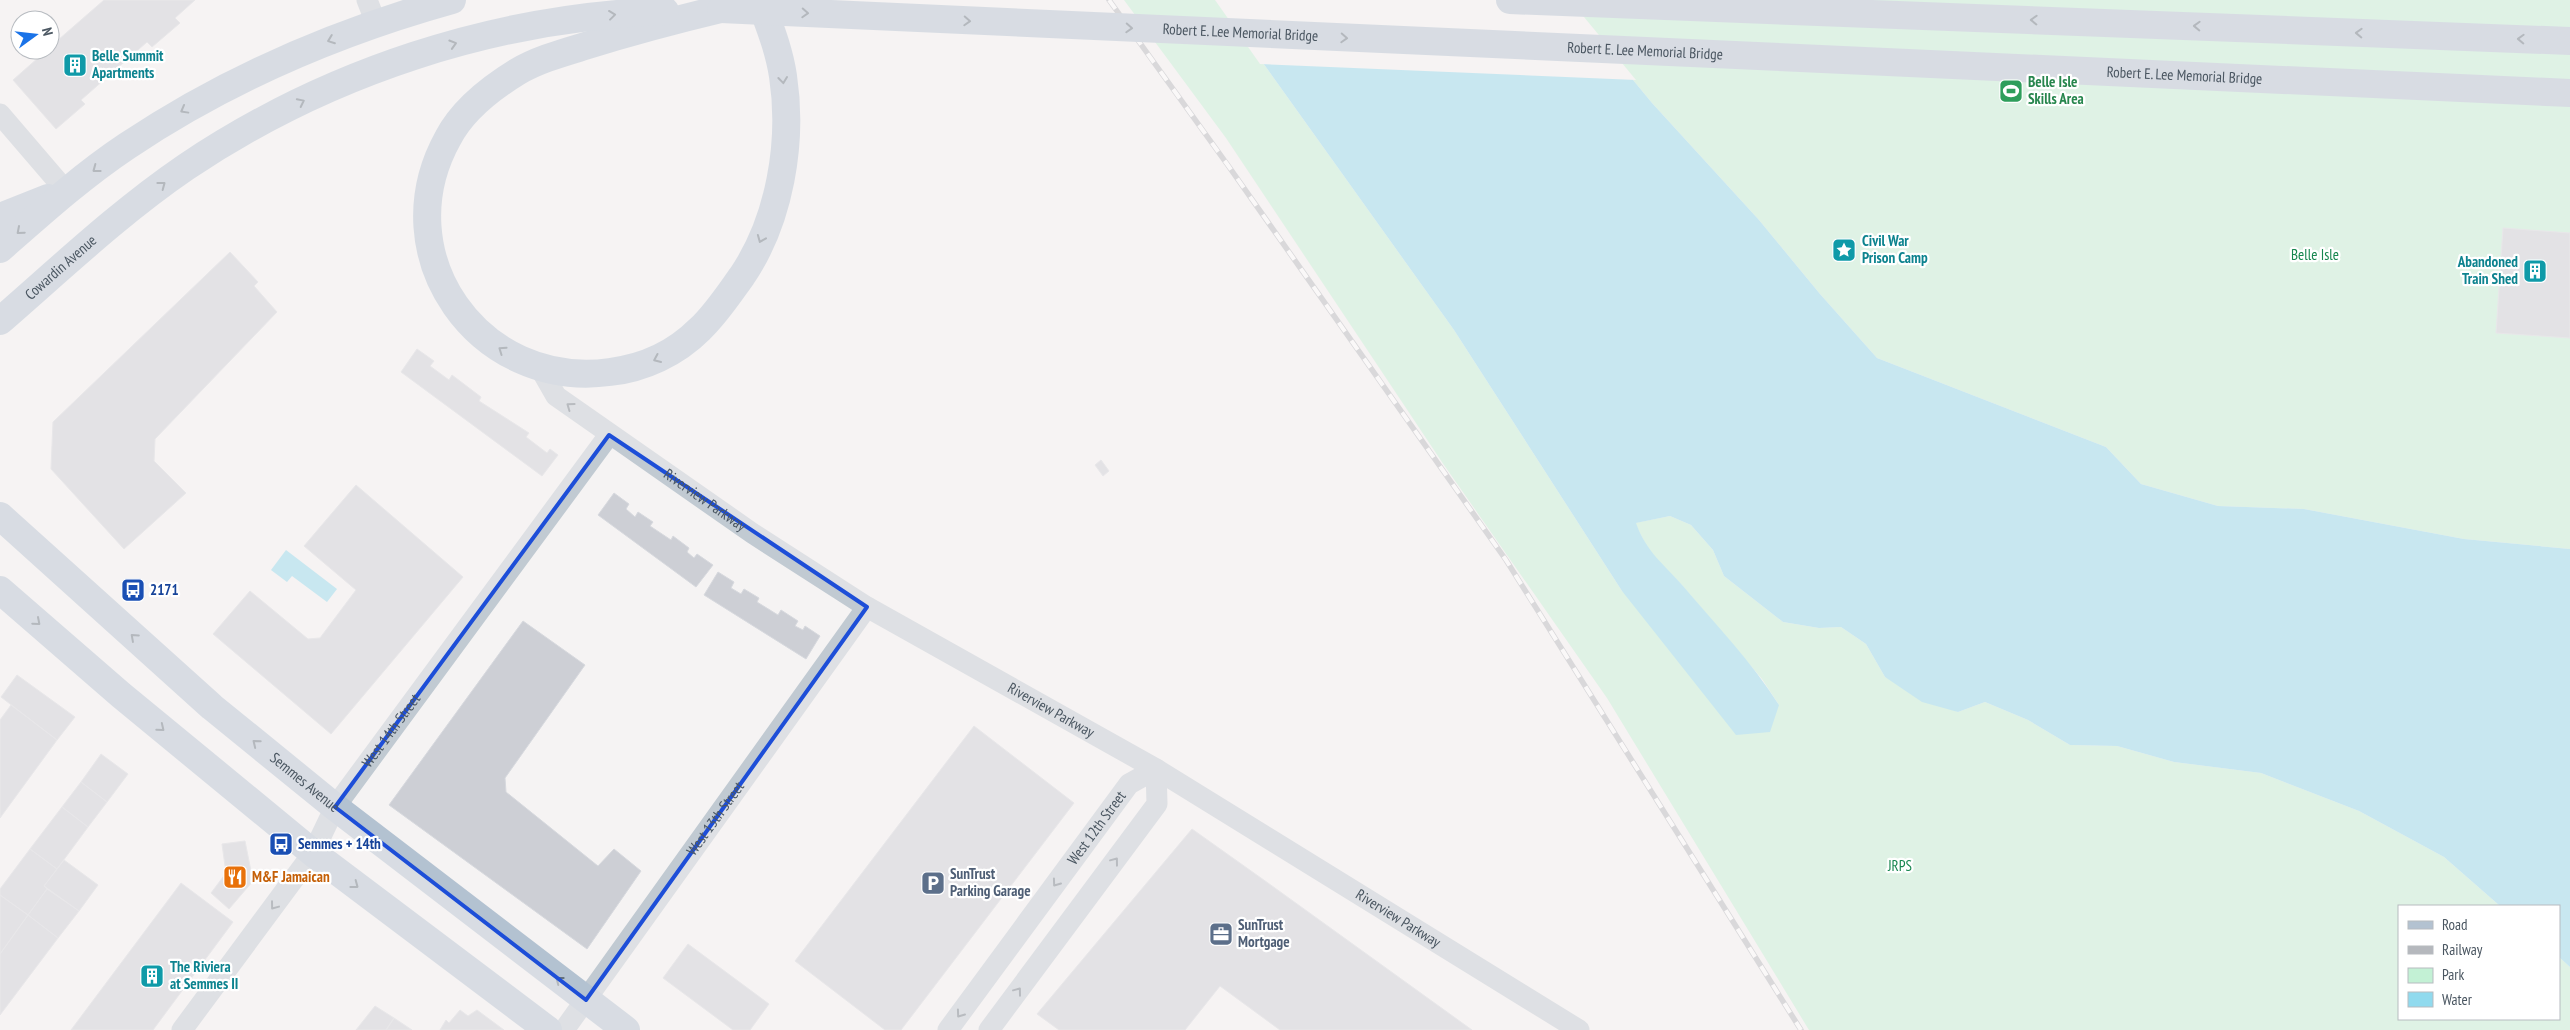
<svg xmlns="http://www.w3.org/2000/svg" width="2570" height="1030" font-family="'PT Sans Narrow',sans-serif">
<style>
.green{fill:#c3f1d5}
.water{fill:#90daee}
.pier{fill:#f5f3f3}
.building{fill:#cdcfd5;stroke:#d7d9de}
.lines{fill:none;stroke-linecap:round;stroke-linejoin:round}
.street{stroke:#c1cad2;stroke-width:21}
.primary{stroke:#b3c2d1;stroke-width:28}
.rail-casing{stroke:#b5b8bd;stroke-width:5.5}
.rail{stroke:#fff;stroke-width:4;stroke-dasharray:11;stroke-linecap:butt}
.primary-bridge{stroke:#b3c2d1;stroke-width:28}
.oneway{stroke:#64717d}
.oneway2{stroke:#6e7983}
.marked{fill:none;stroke:#1d4ed8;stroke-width:4;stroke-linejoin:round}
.labels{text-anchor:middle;stroke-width:4.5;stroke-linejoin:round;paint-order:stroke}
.street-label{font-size:15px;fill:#4a5661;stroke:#fff}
.culture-label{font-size:15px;font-weight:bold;fill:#0d838f;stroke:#fff;text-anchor:start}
.leisure-label{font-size:15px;font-weight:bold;fill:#27864d;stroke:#fff;text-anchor:start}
.park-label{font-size:15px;fill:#17864f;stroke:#fff}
.transit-label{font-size:15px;font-weight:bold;fill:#164399;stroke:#fff;text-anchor:start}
.service-label{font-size:15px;font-weight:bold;fill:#4e5e75;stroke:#fff;text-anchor:start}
.food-label{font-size:15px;font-weight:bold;fill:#c56008;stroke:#fff;text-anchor:start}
</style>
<rect width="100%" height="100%" fill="#f5f3f3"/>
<path class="green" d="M1124 0H1218L1454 330 1622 591 1779 705 1762 679 1681 584 1650 553 1635 523 1670 516 1691 525 1713 550 1724 576 1783 622 1819 628 1841 627 1866 644 1885 677 1958 712 1985 702 2028 720 2070 745 2117 746 2174 762 2261 773 2359 811 2444 857 2500 906H2399V1019H2559V957L2570 967V1030H1809L1607 698 1444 465 1226 138Z
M1567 0H2570V549L2464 539 2304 509 2218 506 2141 484 2106 447 1877 358 1820 294 1759 220 1652 103Z"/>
<path class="water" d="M1218 0H1567L1652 103 1759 220 1820 294 1877 358 2106 447 2141 484 2218 506 2304 509 2464 539 2570 549V967L2559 957V906H2500L2444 857 2359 811 2261 773 2174 762 2117 746 2070 745 2028 720 1985 702 1958 712 1922 702 1885 677 1866 644 1841 627 1819 628 1783 622 1724 576 1713 550 1691 525 1670 516 1636 523C1647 553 1663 563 1683 586 1716 625 1752 662 1779 705L1770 732 1736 735 1622 591 1454 330Z
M286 550 337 589 327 602 292 576 287 582 271 570Z"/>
<path class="pier" d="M1215 0H1570L1636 80 1260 64Z"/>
<path class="building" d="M104 0H195L175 18 180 23 152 47 147 42 81 100 85 104 56 129 13 80 47 50H50V47Z
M2503 228 2570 233V338L2496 333Z
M230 252 258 282 254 286 277 312 155 439 154 461 186 493 124 549 51 469 53 422Z
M417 349 434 361 430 366 449 380 452 375 481 397 479 401 529 433 526 437 547 453 550 449 558 455 542 476 401 372Z
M1101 460 1109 471 1103 476 1095 465Z
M356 485 463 577 331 734 213 634 250 591 308 639 320 638 356 590 304 546Z
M614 493 629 504 626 509 635 517 638 512 653 522 650 526 671 540 673 536 689 548 687 552 694 558 697 554 713 565 696 587 598 515Z
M718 572 734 582 731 588 741 594 744 589 759 598 757 602 778 615 781 610 798 621 795 626 803 630 805 626 820 636 806 659 704 595Z
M523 621 585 665 505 778 506 792 598 866 614 849 641 871 587 949 389 805Z
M17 675 75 717 57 740 1 697Z
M11 705 57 740 0 818V720Z
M974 726 1074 803 901 1030H885L795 961Z
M101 754 128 774 107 802 81 782Z
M81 782 107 802 88 827 62 807Z
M62 807 88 827 57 869 30 849Z
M1192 829 1268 883 1472 1030H1280L1220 986 1185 1030H1059L1037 1014Z
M245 841 253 881 229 909 211 893 226 873 222 844Z
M30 849 57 869 44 886 47 889 28 915 0 895V889Z
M64 860 98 885 79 911 44 886Z
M181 883 233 922 153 1030H71Z
M47 889 79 911 58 938 28 915Z
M0 895 28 915 0 954Z
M28 915 58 938 0 1015V954Z
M688 944 769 1004 750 1030H733L663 978Z
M375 1006 394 1018 386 1030H356Z
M460 1010 468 1016 477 1010 504 1030H440L446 1020 449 1023Z
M394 1018 412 1030H386Z"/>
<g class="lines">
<g class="street">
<path d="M367 0 376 23"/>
<path d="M0 114 66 191"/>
<path id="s1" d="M540 368 556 396 752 533 867 607 1156 769 1579 1030"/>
<path id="s2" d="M182 1030 313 853 335 807 609 435"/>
<path id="s3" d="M564 1030 867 607"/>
<path id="s4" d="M948 1030 1129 784 1156 769 1157 804 989 1030"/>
</g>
<g class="primary">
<path d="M1510 0 2570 41"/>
<path d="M721 9C675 20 630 32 585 46 562 53 537 60 517 72 491 88 462 111 448 138 383 255 479 390 610 372 644 368 676 353 700 329 716 314 729 294 742 276 780 220 793 142 783 76 779 49 769 25 760 0"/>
<path d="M0 217 48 198"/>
<path d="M0 249C41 213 82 176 127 146 227 79 337 32 452 0"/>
<path id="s5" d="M0 321C61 268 120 212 186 167 327 72 495 17 665 11"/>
<path id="s6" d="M0 516 212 707 335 807 626 1030"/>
<path d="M0 590 121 695 313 853 548 1030"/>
</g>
<g class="rail-casing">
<path id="rail" d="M1109 0 1227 164 1506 560 1801 1030"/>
</g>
<use href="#rail" class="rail"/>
<path class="primary-bridge" id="s7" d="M721 9 2570 93"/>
</g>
<defs><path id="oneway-chevron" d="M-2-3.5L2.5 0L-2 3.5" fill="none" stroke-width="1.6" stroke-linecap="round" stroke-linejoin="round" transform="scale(1.25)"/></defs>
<g class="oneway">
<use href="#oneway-chevron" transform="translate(805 13) rotate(3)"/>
<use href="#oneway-chevron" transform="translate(612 15) rotate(-7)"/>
<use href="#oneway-chevron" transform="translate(2034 20) rotate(-178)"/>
<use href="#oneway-chevron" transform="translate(967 21) rotate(3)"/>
<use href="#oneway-chevron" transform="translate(2197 26) rotate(-178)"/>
<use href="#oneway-chevron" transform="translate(1129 28) rotate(3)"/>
<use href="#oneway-chevron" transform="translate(2359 33) rotate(-178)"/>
<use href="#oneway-chevron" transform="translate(1344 38) rotate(3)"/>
<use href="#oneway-chevron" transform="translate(2521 39) rotate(-178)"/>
<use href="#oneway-chevron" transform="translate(331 40) rotate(159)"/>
<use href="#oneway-chevron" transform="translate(453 44) rotate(-17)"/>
<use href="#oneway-chevron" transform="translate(783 80) rotate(83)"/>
<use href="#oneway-chevron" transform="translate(301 102) rotate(-26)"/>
<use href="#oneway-chevron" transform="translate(184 110) rotate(151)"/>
<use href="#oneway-chevron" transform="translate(96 169) rotate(143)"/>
<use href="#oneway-chevron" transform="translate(162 185) rotate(-37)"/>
<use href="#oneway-chevron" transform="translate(20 231) rotate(139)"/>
<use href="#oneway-chevron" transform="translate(761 239) rotate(112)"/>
<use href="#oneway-chevron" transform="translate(502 350) rotate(-145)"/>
<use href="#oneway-chevron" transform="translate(657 359) rotate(156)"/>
<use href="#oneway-chevron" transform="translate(37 622) rotate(41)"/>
<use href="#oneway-chevron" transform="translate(134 637) rotate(-138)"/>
<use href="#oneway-chevron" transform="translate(161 728) rotate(39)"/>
<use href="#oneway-chevron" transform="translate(256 743) rotate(-141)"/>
<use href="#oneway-chevron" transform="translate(355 885) rotate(37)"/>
<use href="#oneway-chevron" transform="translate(559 980) rotate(-142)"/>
</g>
<g class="oneway2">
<use href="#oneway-chevron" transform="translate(570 406) rotate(-144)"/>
<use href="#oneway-chevron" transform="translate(1115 861) rotate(-53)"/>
<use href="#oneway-chevron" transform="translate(1056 883) rotate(126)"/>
<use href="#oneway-chevron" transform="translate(274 906) rotate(127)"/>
<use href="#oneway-chevron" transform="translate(1018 991) rotate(-53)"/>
<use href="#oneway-chevron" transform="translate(960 1014) rotate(126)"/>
</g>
<path d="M0 0H2570V1030H0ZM609 435 867 607 586 1000 335 807Z" fill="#f5f3f3" fill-opacity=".55" fill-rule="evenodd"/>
<path class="marked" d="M609 435 867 607 586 1000 335 807Z"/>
<defs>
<g id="building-square" transform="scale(1.25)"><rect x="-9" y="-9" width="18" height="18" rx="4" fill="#0f9aa8" stroke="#fff"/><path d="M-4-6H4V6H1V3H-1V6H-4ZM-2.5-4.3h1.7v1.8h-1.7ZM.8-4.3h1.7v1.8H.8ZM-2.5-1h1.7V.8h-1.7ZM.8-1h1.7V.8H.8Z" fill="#fff"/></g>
<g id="stadium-square" transform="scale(1.25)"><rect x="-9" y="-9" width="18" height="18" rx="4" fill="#2e9e5b" stroke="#fff"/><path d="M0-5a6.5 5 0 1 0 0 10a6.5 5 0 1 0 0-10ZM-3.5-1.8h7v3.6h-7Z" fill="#fff"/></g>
<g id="sight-square" transform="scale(1.25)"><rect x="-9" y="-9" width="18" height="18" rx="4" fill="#0f9aa8" stroke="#fff"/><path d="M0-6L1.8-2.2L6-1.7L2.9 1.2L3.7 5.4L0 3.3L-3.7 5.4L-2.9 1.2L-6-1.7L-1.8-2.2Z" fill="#fff"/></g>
<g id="bus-square" transform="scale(1.25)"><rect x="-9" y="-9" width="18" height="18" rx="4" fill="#1a4fb4" stroke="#fff"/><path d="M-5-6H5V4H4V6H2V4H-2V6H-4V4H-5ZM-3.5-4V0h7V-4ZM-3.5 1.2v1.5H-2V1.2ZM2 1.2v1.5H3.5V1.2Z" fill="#fff"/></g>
<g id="restaurant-square" transform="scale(1.25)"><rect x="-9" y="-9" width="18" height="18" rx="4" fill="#e8710a" stroke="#fff"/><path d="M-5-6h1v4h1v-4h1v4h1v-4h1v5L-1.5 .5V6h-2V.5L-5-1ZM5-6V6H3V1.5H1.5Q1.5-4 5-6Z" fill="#fff"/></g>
<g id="parking-square" transform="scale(1.25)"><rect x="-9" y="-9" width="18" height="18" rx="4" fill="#5c6f8a" stroke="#fff"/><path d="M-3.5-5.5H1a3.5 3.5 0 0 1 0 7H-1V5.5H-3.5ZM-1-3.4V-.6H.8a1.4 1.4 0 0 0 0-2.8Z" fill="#fff"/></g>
<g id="office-square" transform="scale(1.25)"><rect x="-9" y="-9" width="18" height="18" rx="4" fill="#5c6f8a" stroke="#fff"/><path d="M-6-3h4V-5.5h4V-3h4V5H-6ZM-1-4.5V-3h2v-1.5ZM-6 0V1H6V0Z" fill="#fff"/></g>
</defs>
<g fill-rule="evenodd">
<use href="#building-square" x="75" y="65"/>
<use href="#stadium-square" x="2011" y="91"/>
<use href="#sight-square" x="1844" y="250"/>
<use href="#building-square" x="2535" y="271"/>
<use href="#bus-square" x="133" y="590"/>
<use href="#bus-square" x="281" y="844"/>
<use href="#restaurant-square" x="235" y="877"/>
<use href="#parking-square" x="933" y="883"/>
<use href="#office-square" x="1221" y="934"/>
<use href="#building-square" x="152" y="976"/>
</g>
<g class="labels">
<g class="street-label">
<text dy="5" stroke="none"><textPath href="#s7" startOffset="520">Robert E. Lee Memorial Bridge</textPath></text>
<text dy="5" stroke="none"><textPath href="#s7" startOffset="925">Robert E. Lee Memorial Bridge</textPath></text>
<text dy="5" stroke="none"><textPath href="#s7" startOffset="1465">Robert E. Lee Memorial Bridge</textPath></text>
<text dy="5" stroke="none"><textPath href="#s5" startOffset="81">Cowardin Avenue</textPath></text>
<text dy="5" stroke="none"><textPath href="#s1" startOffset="214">Riverview Parkway</textPath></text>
<text dy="5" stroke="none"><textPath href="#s1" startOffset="619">Riverview Parkway</textPath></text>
<text dy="5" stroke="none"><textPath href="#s2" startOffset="366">West 14th Street</textPath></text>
<text dy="5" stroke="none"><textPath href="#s6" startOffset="405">Semmes Avenue</textPath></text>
<text dy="5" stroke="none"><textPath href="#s3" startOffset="260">West 13th Street</textPath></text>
<text dy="5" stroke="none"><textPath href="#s4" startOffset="251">West 12th Street</textPath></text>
<text dy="5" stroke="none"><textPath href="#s1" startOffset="1024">Riverview Parkway</textPath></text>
</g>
<g class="culture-label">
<text x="92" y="61">Belle Summit<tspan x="92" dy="17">Apartments</tspan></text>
<text x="1862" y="246">Civil War<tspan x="1862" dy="17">Prison Camp</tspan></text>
<text x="2518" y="267" text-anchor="end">Abandoned<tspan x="2518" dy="17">Train Shed</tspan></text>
<text x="170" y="972">The Riviera<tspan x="170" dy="17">at Semmes II</tspan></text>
</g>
<g class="leisure-label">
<text x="2028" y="87">Belle Isle<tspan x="2028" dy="17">Skills Area</tspan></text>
</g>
<g class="park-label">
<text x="2315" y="260">Belle Isle</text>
<text x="1900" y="871">JRPS</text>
</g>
<g class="transit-label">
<text x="150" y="595">2171</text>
<text x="298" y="849">Semmes + 14th</text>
</g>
<g class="service-label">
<text x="950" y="879">SunTrust<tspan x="950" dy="17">Parking Garage</tspan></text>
<text x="1238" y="930">SunTrust<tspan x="1238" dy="17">Mortgage</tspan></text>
</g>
<g class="food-label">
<text x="252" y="882">M&amp;F Jamaican</text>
</g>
</g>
<rect x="2398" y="905" width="162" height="115" fill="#ffffff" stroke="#b7bbc0"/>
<rect x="2408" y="921" width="25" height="8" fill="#b3c2d1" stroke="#b7bbc0"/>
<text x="2442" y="930" font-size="15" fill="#4a5661">Road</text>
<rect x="2408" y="946" width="25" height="8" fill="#b5b8bd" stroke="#b7bbc0"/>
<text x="2442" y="955" font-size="15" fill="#4a5661">Railway</text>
<rect x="2408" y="968" width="25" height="15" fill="#c3f1d5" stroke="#b7bbc0"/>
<text x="2442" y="980" font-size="15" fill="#4a5661">Park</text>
<rect x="2408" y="992" width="25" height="15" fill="#90daee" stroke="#b7bbc0"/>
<text x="2442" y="1005" font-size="15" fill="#4a5661">Water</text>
<g transform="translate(35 35) rotate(75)"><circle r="24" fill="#ffffff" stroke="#b7bbc0"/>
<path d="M0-4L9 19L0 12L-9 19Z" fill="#1a73e8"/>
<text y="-8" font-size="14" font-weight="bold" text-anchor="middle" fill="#4a5661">N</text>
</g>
</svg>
